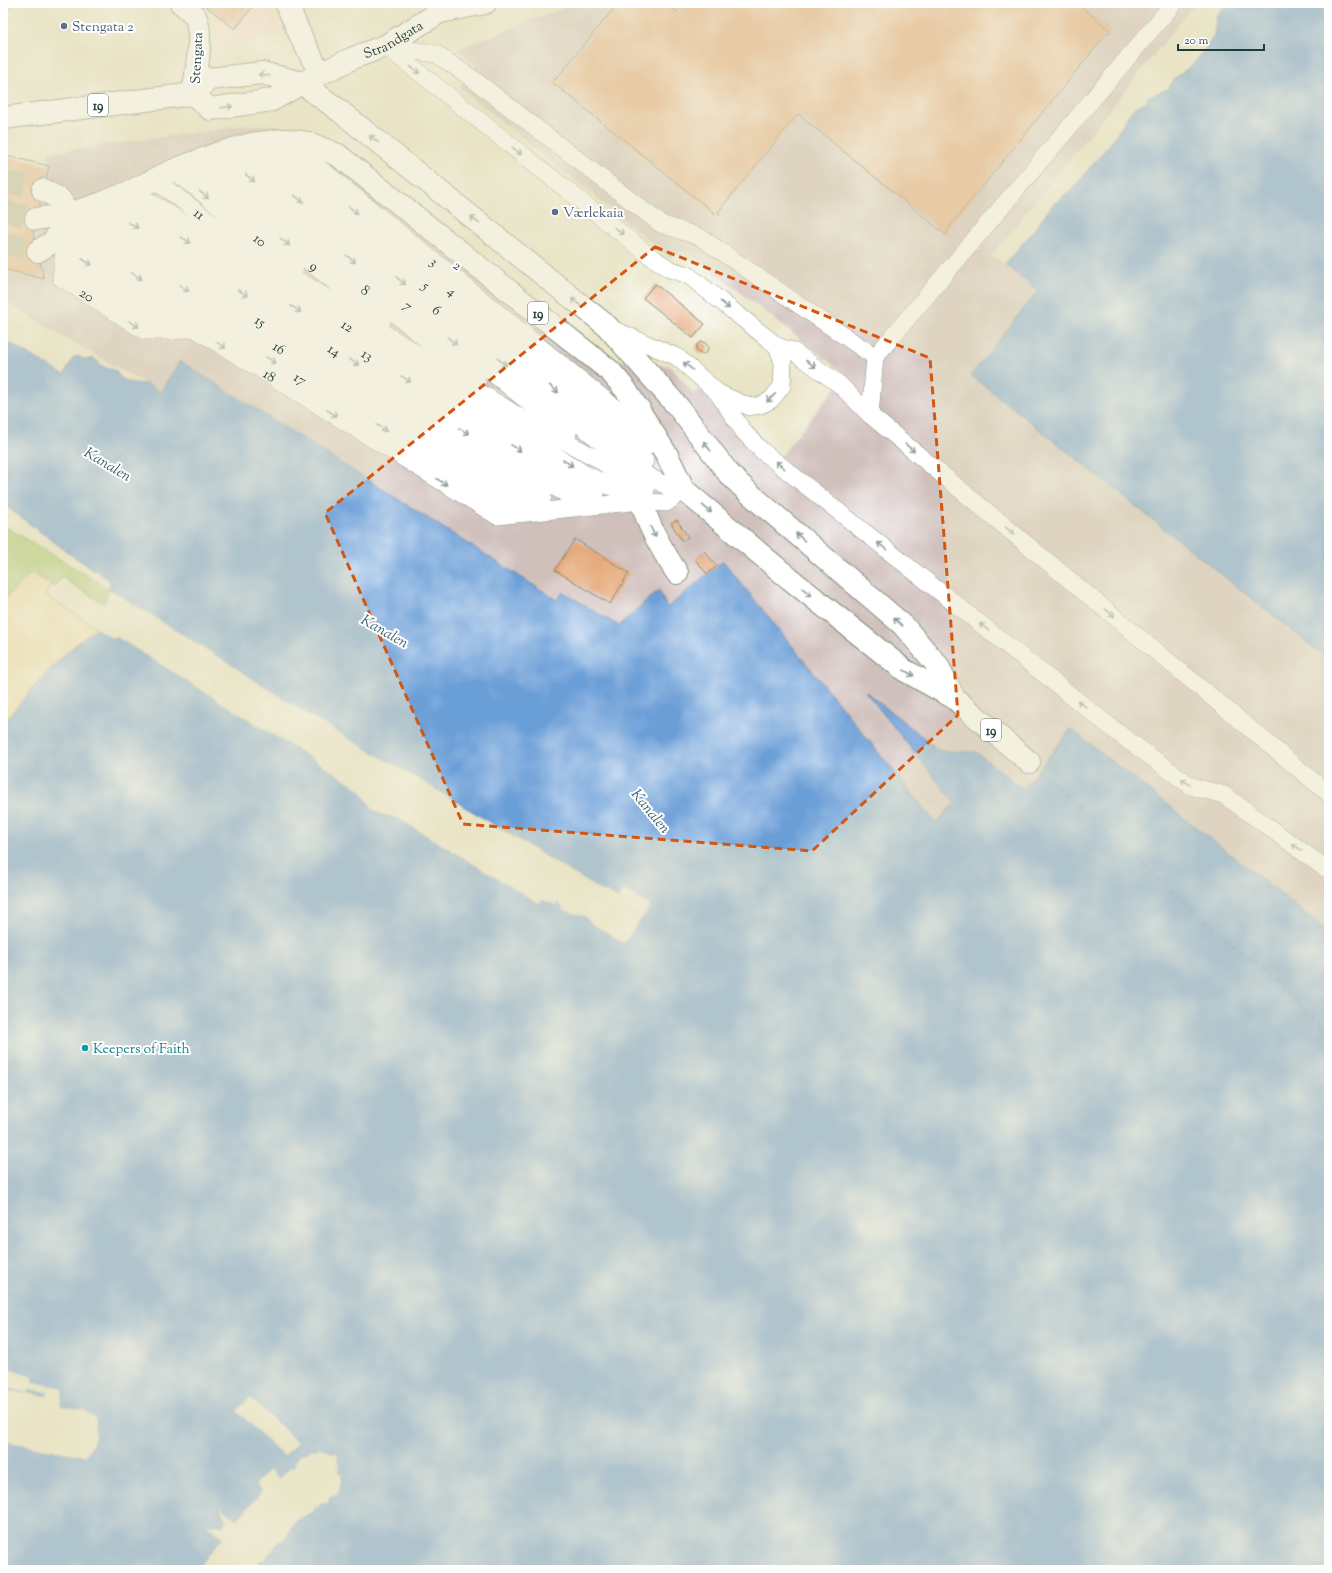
<svg xmlns="http://www.w3.org/2000/svg" width="1332" height="1573" font-family="'Sorts Mill Goudy',serif">
<style>
.built{fill:#f4d3c0}
.industrial{fill:#d0c0bc}
.green{fill:#aac86f;stroke:#648252}
.sand{fill:#eeda9e;stroke:#868c69}
.water{fill:#6b9ed7;stroke:#456e86}
.pier{fill:#e9e4c5}
.lines{fill:none;stroke-linecap:round;stroke-linejoin:round}
.ferry{stroke:#3a5f6d;stroke-width:1;stroke-dasharray:5 4;stroke-linecap:butt}
.building{fill:#e6aa7b}
.trunk-tunnel{stroke:#c1c3a8;stroke-width:22;stroke-dasharray:22 11;stroke-linecap:butt}
.service-casing{stroke:#84907c;stroke-width:18}
.minor-casing{stroke:#84907c;stroke-width:24}
.trunk-casing{stroke:#84907c;stroke-width:24}
.service{stroke:#fff;stroke-width:17}
.minor{stroke:#fff;stroke-width:22}
.trunk{stroke:#fff;stroke-width:22}
.oneway{stroke:#8f9e9a}
.marked{fill:none;stroke:#d45610;stroke-width:3;stroke-dasharray:8 5;stroke-linejoin:round}
.service-dot{fill:#5c6f8a;stroke:#fff;stroke-width:1.5}
.culture-dot{fill:#0f9aa8;stroke:#fff;stroke-width:1.5}
.labels{text-anchor:middle;stroke-width:4;stroke-linejoin:round;paint-order:stroke}
.shield{fill:#fff;stroke:#627771;stroke-width:1}
.shield-label{font-size:13px;font-weight:bold;fill:#1f3d34}
.service-label{font-size:14px;fill:#4e5e75;stroke:#fff;text-anchor:start}
.street-label{font-size:14px;fill:#1f3d34;stroke:#fff}
.culture-label{font-size:14px;fill:#0d838f;stroke:#fff;text-anchor:start}
.water-label{font-size:15px;font-style:italic;fill:#3a5f6d;stroke:#fff}
</style>
<rect width="100%" height="100%" fill="#fff"/>
<filter id="ink" filterUnits="userSpaceOnUse"><feTurbulence type="fractalNoise" baseFrequency=".025" numOctaves="2"/><feDisplacementMap in="SourceGraphic" scale="8" xChannelSelector="R" yChannelSelector="G"/><feConvolveMatrix kernelMatrix="1 2 1 2 8 2 1 2 1" color-interpolation-filters="sRGB"/></filter>
<filter id="wash" filterUnits="userSpaceOnUse"><feTurbulence type="fractalNoise" baseFrequency=".012" numOctaves="4" result="noise"/><feDisplacementMap in="SourceGraphic" scale="16" xChannelSelector="R" yChannelSelector="G"/><feGaussianBlur stdDeviation="0.9" result="paint"/><feColorMatrix in="noise" values="0 0 0 0 0 0 0 0 0 0 0 0 0 0 0 0 0 1.4 0 .05"/><feComposite in="paint" operator="in"/></filter>
<g filter="url(#wash)">
<rect width="100%" height="100%" fill="#e9e4c5"/>
<path class="built" d="M202 3H268L284 36 215 47 213 24 219 16Z"/>
<path class="industrial" d="M577 3H1195L1147 64 991 256 1005 264 1039 291 971 375 1329 660V932L1072 729 1023 789 976 752 940 751 867 693 955 803 936 823 723 561 666 608 659 590 619 626 563 592 558 600 180 362 160 392 81 347 3 301V155L49 166V153L53 152 247 125H271L287 127 300 130 324 139 599 358 670 366 694 394 701 389 748 449 771 468 846 375 686 250 670 257 459 87 476 66 456 49Z"/>
<path class="green" d="M3 525 109 589 104 604 61 577 55 587 32 572 3 601Z"/>
<path class="sand" d="M32 572 51 585 45 595 97 628 58 661 3 723V601Z"/>
<path class="water" d="M1230 3H1329V660L971 375 1038 291 1005 264 1033 231 1053 204 1072 189 1113 140 1129 114 1136 106 1148 102V97L1168 89 1175 78 1194 63 1209 44 1214 35 1217 14Z
M3 339 64 375 73 358 77 356 87 360C97 355 96 363 104 367 107 369 112 369 115 370L119 376 124 380 132 383 147 384 160 392 180 361 557 600 563 592 619 626 659 590 667 608 723 561 936 823 955 803 865 691 940 751 976 752 1023 789 1071 729 1329 932V1570H258L260 1560H266C267 1556 274 1545 278 1542 281 1540 283 1541 286 1538 291 1532 291 1524 297 1519 302 1515 309 1515 314 1511V1505L319 1507 320 1503H328L329 1497 337 1493 342 1476 338 1472V1458L335 1452 333 1453 319 1448 315 1450 310 1449 308 1452 299 1457 294 1469 291 1467 279 1479 268 1470 255 1485 262 1491 237 1520 220 1506 226 1523 223 1526 207 1524 223 1537 197 1570H3V1441L84 1456 93 1444 96 1422 84 1410 61 1406 63 1388 50 1386 47 1396 3 1390V723C32 689 60 654 97 628L112 638 116 637 120 639 351 783 361 791 375 811 380 814 398 818 538 903 543 900 556 905 560 902 562 907 579 915 585 916 591 923 624 943 649 906 624 890 618 899 606 892 605 893 430 786 313 718 230 664 109 589 110 580 70 554 3 504Z"/>
<path class="pier" d="M109 589 230 664 313 718 430 786 605 893 606 892 618 899 624 890 650 906 624 943 591 923 585 916 579 915 565 910 560 905V902L556 905 543 900 538 903 398 818 380 814 373 809 361 791 351 783 120 639 116 637 112 638 95 627 97 626 112 635H116L121 637 352 782 363 790 376 809 381 812 399 816 538 901 543 898 556 903 561 900 563 906 566 908 580 913 586 914 593 921 624 940 647 906 625 893 618 901 604 894 429 788 312 719 229 666 108 591Z
M4 1368 33 1377V1382L63 1388 61 1406 84 1410 95 1419 96 1422 95 1437 91 1447 85 1456 3 1441V1439L84 1454 91 1443 94 1423 93 1420 83 1412 60 1407 61 1390 51 1388 49 1397 48 1398 3 1392V1390L47 1396 48 1392 30 1389 28 1393 3 1386Z
M250 1398 297 1442 284 1456 237 1411Z
M320 1448 333 1453H337L338 1462 340 1466 338 1472 342 1476 339 1489 337 1493 329 1497 328 1503H320L318 1508 314 1505 315 1509 314 1511 297 1519 291 1526 285 1539 278 1542 272 1551 267 1555 266 1560H260L258 1569 256 1570 258 1558H264L265 1554 270 1550 276 1541 284 1538 289 1525 296 1518 312 1510 313 1503 317 1506 319 1502 327 1501V1496L337 1489 340 1477 336 1472 338 1466 336 1462V1455H332L319 1450 315 1452 311 1451 310 1454 301 1458 295 1470 291 1469 280 1481H278L269 1473 258 1485 263 1490 264 1493 238 1521H236L224 1512 228 1522 225 1527 213 1526 224 1536V1538L200 1570H197L223 1537 206 1524 223 1526 226 1522 220 1506 237 1520 262 1492 255 1485 269 1470 279 1479 291 1467 294 1469 296 1461 300 1455 308 1452 311 1449 315 1450Z"/>
<g class="lines">
<path class="ferry" d="M1037 769 1329 1030"/>
</g>
<g id="blocks">
<path class="building" d="M202 3H246L252 8 235 29Z
M618 3H666L677 12 684 3H1077L1111 31 1109 33 1108 32 947 230 948 232 946 235 798 114 718 212 720 213 718 216 552 82 554 79 555 80Z
M3 155 49 166 33 233 44 279 3 269Z
M655 284 705 324 693 338 643 298Z
M696 348a6 6 0 1 1 12 0a6 6 0 1 1-12 0Z
M677 520 688 537 682 541 671 523Z
M575 539 629 573 610 604 555 570Z
M704 551 717 566 707 574 695 559Z"/>
</g>
</g>
<g filter="url(#ink)">
<use href="#blocks" fill-opacity="0" stroke="#84907c" stroke-width="1"/>
<g class="lines">
<path class="trunk-tunnel" d="M3 181 43 190
M3 210 36 219
M3 242 38 251"/>
<g class="service-casing">
<g id="service">
<path d="M3 4V3"/>
<path d="M385 46 436 54 469 76 661 224 700 237 875 357 1174 3"/>
<path d="M387 47 645 252 669 269 688 275 777 346 783 363 782 386 771 400 761 405 750 407 718 393"/>
<path id="s1" d="M268 142 646 447"/>
<path id="s2" d="M251 144 602 427 645 461"/>
<path id="s3" d="M236 148 600 441 637 469 666 486 684 490"/>
<path id="s4" d="M296 149 645 432"/>
<path id="s5" d="M219 153 568 434"/>
<path id="s6" d="M205 158 477 381"/>
<path id="s7" d="M190 164 382 321"/>
<path id="s8" d="M174 170 295 268"/>
<path id="s9" d="M153 179 246 248 528 422 598 459 639 488 646 490"/>
<path id="s10" d="M131 191 160 208 585 474 641 501"/>
<path id="s11" d="M117 197 577 486 597 491"/>
<path id="s12" d="M100 204 569 496 596 498"/>
<path id="s13" d="M84 209 113 229 543 497"/>
<path id="s14" d="M68 214 81 258 497 516 641 501"/>
<path id="s15" d="M75 218 102 237 512 493 534 501"/>
<path id="s16" d="M77 227 91 248 504 505 524 507"/>
<path d="M69 238 70 267 173 331 194 328"/>
<path id="s17" d="M64 252 61 278 145 331H173"/>
<path d="M610 328 677 357 717 392 744 432 761 450 1118 733 1191 786 1224 795 1325 868H1329"/>
<path d="M777 346 793 351 839 384 870 415 1329 794"/>
<path d="M870 415 875 357"/>
<path d="M630 501 666 503 684 490"/>
</g>
</g>
<g class="minor-casing">
<g id="minor">
<path d="M181 3C186 7 192 12 195 16 204 33 196 75 193 94"/>
<path d="M286 3 303 41 320 73"/>
<path id="s18" d="M302 83 353 58 385 46 440 12 485 3"/>
</g>
</g>
<g class="trunk-casing">
<path id="trunk" d="M193 94 210 109 272 100 302 83
M3 118 193 94 209 79 262 73 302 83 341 112 607 326 679 408 729 474 749 493 903 625 938 666 954 698
M36 219 68 214 100 204 131 191 174 170 219 153 251 144 285 140 308 143 338 155 610 371 626 390 667 455 684 490 790 579 904 670 954 698 1029 762
M38 251 54 241 68 214 60 199 43 190
M639 409C640 429 637 448 637 468 638 509 655 539 677 573"/>
</g>
<use href="#service" class="service"/>
<use href="#minor" class="minor"/>
<use href="#trunk" class="trunk"/>
</g>
<defs><path id="oneway-shaft" d="M-6 0H5M1.5-3L5.5 0L1.5 3" fill="none" stroke-width="1.6" stroke-linecap="round" stroke-linejoin="round"/></defs>
<g class="oneway">
<use href="#oneway-shaft" transform="translate(415 70) rotate(38)"/>
<use href="#oneway-shaft" transform="translate(264 75) rotate(-173)"/>
<use href="#oneway-shaft" transform="translate(227 107) rotate(-7)"/>
<use href="#oneway-shaft" transform="translate(374 139) rotate(-141)"/>
<use href="#oneway-shaft" transform="translate(517 151) rotate(38)"/>
<use href="#oneway-shaft" transform="translate(250 178) rotate(39)"/>
<use href="#oneway-shaft" transform="translate(204 195) rotate(39)"/>
<use href="#oneway-shaft" transform="translate(299 199) rotate(39)"/>
<use href="#oneway-shaft" transform="translate(353 210) rotate(39)"/>
<use href="#oneway-shaft" transform="translate(475 220) rotate(-141)"/>
<use href="#oneway-shaft" transform="translate(133 225) rotate(32)"/>
<use href="#oneway-shaft" transform="translate(619 231) rotate(38)"/>
<use href="#oneway-shaft" transform="translate(186 240) rotate(32)"/>
<use href="#oneway-shaft" transform="translate(285 242) rotate(39)"/>
<use href="#oneway-shaft" transform="translate(351 259) rotate(39)"/>
<use href="#oneway-shaft" transform="translate(87 262) rotate(33)"/>
<use href="#oneway-shaft" transform="translate(137 276) rotate(32)"/>
<use href="#oneway-shaft" transform="translate(401 281) rotate(39)"/>
<use href="#oneway-shaft" transform="translate(184 288) rotate(32)"/>
<use href="#oneway-shaft" transform="translate(243 293) rotate(32)"/>
<use href="#oneway-shaft" transform="translate(576 302) rotate(-141)"/>
<use href="#oneway-shaft" transform="translate(725 305) rotate(39)"/>
<use href="#oneway-shaft" transform="translate(296 309) rotate(32)"/>
<use href="#oneway-shaft" transform="translate(134 324) rotate(32)"/>
<use href="#oneway-shaft" transform="translate(452 341) rotate(39)"/>
<use href="#oneway-shaft" transform="translate(221 345) rotate(32)"/>
<use href="#oneway-shaft" transform="translate(271 360) rotate(32)"/>
<use href="#oneway-shaft" transform="translate(354 362) rotate(32)"/>
<use href="#oneway-shaft" transform="translate(502 362) rotate(39)"/>
<use href="#oneway-shaft" transform="translate(811 364) rotate(36)"/>
<use href="#oneway-shaft" transform="translate(688 366) rotate(-141)"/>
<use href="#oneway-shaft" transform="translate(406 379) rotate(32)"/>
<use href="#oneway-shaft" transform="translate(554 389) rotate(39)"/>
<use href="#oneway-shaft" transform="translate(771 398) rotate(137)"/>
<use href="#oneway-shaft" transform="translate(332 413) rotate(32)"/>
<use href="#oneway-shaft" transform="translate(382 428) rotate(32)"/>
<use href="#oneway-shaft" transform="translate(464 431) rotate(32)"/>
<use href="#oneway-shaft" transform="translate(707 446) rotate(-127)"/>
<use href="#oneway-shaft" transform="translate(516 448) rotate(32)"/>
<use href="#oneway-shaft" transform="translate(910 448) rotate(40)"/>
<use href="#oneway-shaft" transform="translate(568 463) rotate(32)"/>
<use href="#oneway-shaft" transform="translate(780 465) rotate(-142)"/>
<use href="#oneway-shaft" transform="translate(442 482) rotate(32)"/>
<use href="#oneway-shaft" transform="translate(707 509) rotate(40)"/>
<use href="#oneway-shaft" transform="translate(1010 531) rotate(40)"/>
<use href="#oneway-shaft" transform="translate(653 532) rotate(65)"/>
<use href="#oneway-shaft" transform="translate(800 537) rotate(-139)"/>
<use href="#oneway-shaft" transform="translate(882 546) rotate(-141)"/>
<use href="#oneway-shaft" transform="translate(807 592) rotate(39)"/>
<use href="#oneway-shaft" transform="translate(1110 613) rotate(40)"/>
<use href="#oneway-shaft" transform="translate(898 622) rotate(-139)"/>
<use href="#oneway-shaft" transform="translate(984 627) rotate(-141)"/>
<use href="#oneway-shaft" transform="translate(909 673) rotate(30)"/>
<use href="#oneway-shaft" transform="translate(1082 704) rotate(-142)"/>
<use href="#oneway-shaft" transform="translate(1186 782) rotate(-144)"/>
<use href="#oneway-shaft" transform="translate(1297 847) rotate(-144)"/>
</g>
</g>
<path d="M0 0H1332V1573H0ZM655 247 930 358 958 715 812 851 463 824 325 513Z" fill="#e9e4c5" fill-opacity=".55" fill-rule="evenodd"/>
<path class="marked" d="M655 247 930 358 958 715 812 851 463 824 325 513Z"/>
<g class="service-dot">
<circle cx="64" cy="26" r="4"/>
<circle cx="555" cy="212" r="4"/>
</g>
<circle class="culture-dot" cx="85" cy="1048" r="4"/>
<g class="labels">
<g class="shield">
<rect x="88" y="94" width="20" height="22" rx="3"/>
<rect x="528" y="302" width="20" height="22" rx="3"/>
<rect x="981" y="719" width="20" height="22" rx="3"/>
</g>
<g class="shield-label">
<text x="98" y="110">19</text>
<text x="538" y="318">19</text>
<text x="991" y="735">19</text>
</g>
<g class="service-label">
<text x="72" y="31">Stengata 2</text>
<text x="563" y="217">Værlekaia</text>
</g>
<g class="street-label">
<text dy="5" stroke="none"><textPath href="#s18" startOffset="101">Strandgata</textPath></text>
<text transform="translate(196 58) rotate(-87)" y="5">Stengata</text>
<text dy="5" stroke="none"><textPath href="#s9" startOffset="58">11</textPath></text>
<text dy="5" stroke="none"><textPath href="#s8" startOffset="111">10</textPath></text>
<text dy="5" stroke="none"><textPath href="#s4" startOffset="178">3</textPath></text>
<text transform="translate(458 265) rotate(39)" y="5">2</text>
<text dy="5" stroke="none"><textPath href="#s7" startOffset="161">9</textPath></text>
<text dy="5" stroke="none"><textPath href="#s2" startOffset="225">5</textPath></text>
<text dy="5" stroke="none"><textPath href="#s6" startOffset="208">8</textPath></text>
<text dy="5" stroke="none"><textPath href="#s1" startOffset="237">4</textPath></text>
<text dy="5" stroke="none"><textPath href="#s17" startOffset="57">20</textPath></text>
<text dy="5" stroke="none"><textPath href="#s5" startOffset="243">7</textPath></text>
<text dy="5" stroke="none"><textPath href="#s3" startOffset="258">6</textPath></text>
<text dy="5" stroke="none"><textPath href="#s13" startOffset="209">15</textPath></text>
<text dy="5" stroke="none"><textPath href="#s10" startOffset="255">12</textPath></text>
<text dy="5" stroke="none"><textPath href="#s15" startOffset="242">16</textPath></text>
<text dy="5" stroke="none"><textPath href="#s12" startOffset="276">14</textPath></text>
<text dy="5" stroke="none"><textPath href="#s11" startOffset="296">13</textPath></text>
<text dy="5" stroke="none"><textPath href="#s14" startOffset="268">18</textPath></text>
<text dy="5" stroke="none"><textPath href="#s16" startOffset="272">17</textPath></text>
</g>
<g class="culture-label">
<text x="93" y="1053">Keepers of Faith</text>
</g>
<g class="water-label">
<text transform="translate(108 464) rotate(31)" y="5">Kanalen</text>
<text transform="translate(385 631) rotate(30)" y="5">Kanalen</text>
<text transform="translate(651 811) rotate(51)" y="5">Kanalen</text>
</g>
</g>
<rect width="1332" height="1573" fill="none" stroke="#fff" stroke-width="16"/>
<path d="M1178 44v6h86v-6" fill="none" stroke="#1f3d34" stroke-width="2"/>
<text x="1184" y="44" font-size="12" fill="#1f3d34" stroke="#ffffff" stroke-width="3" paint-order="stroke">20 m</text>
</svg>
